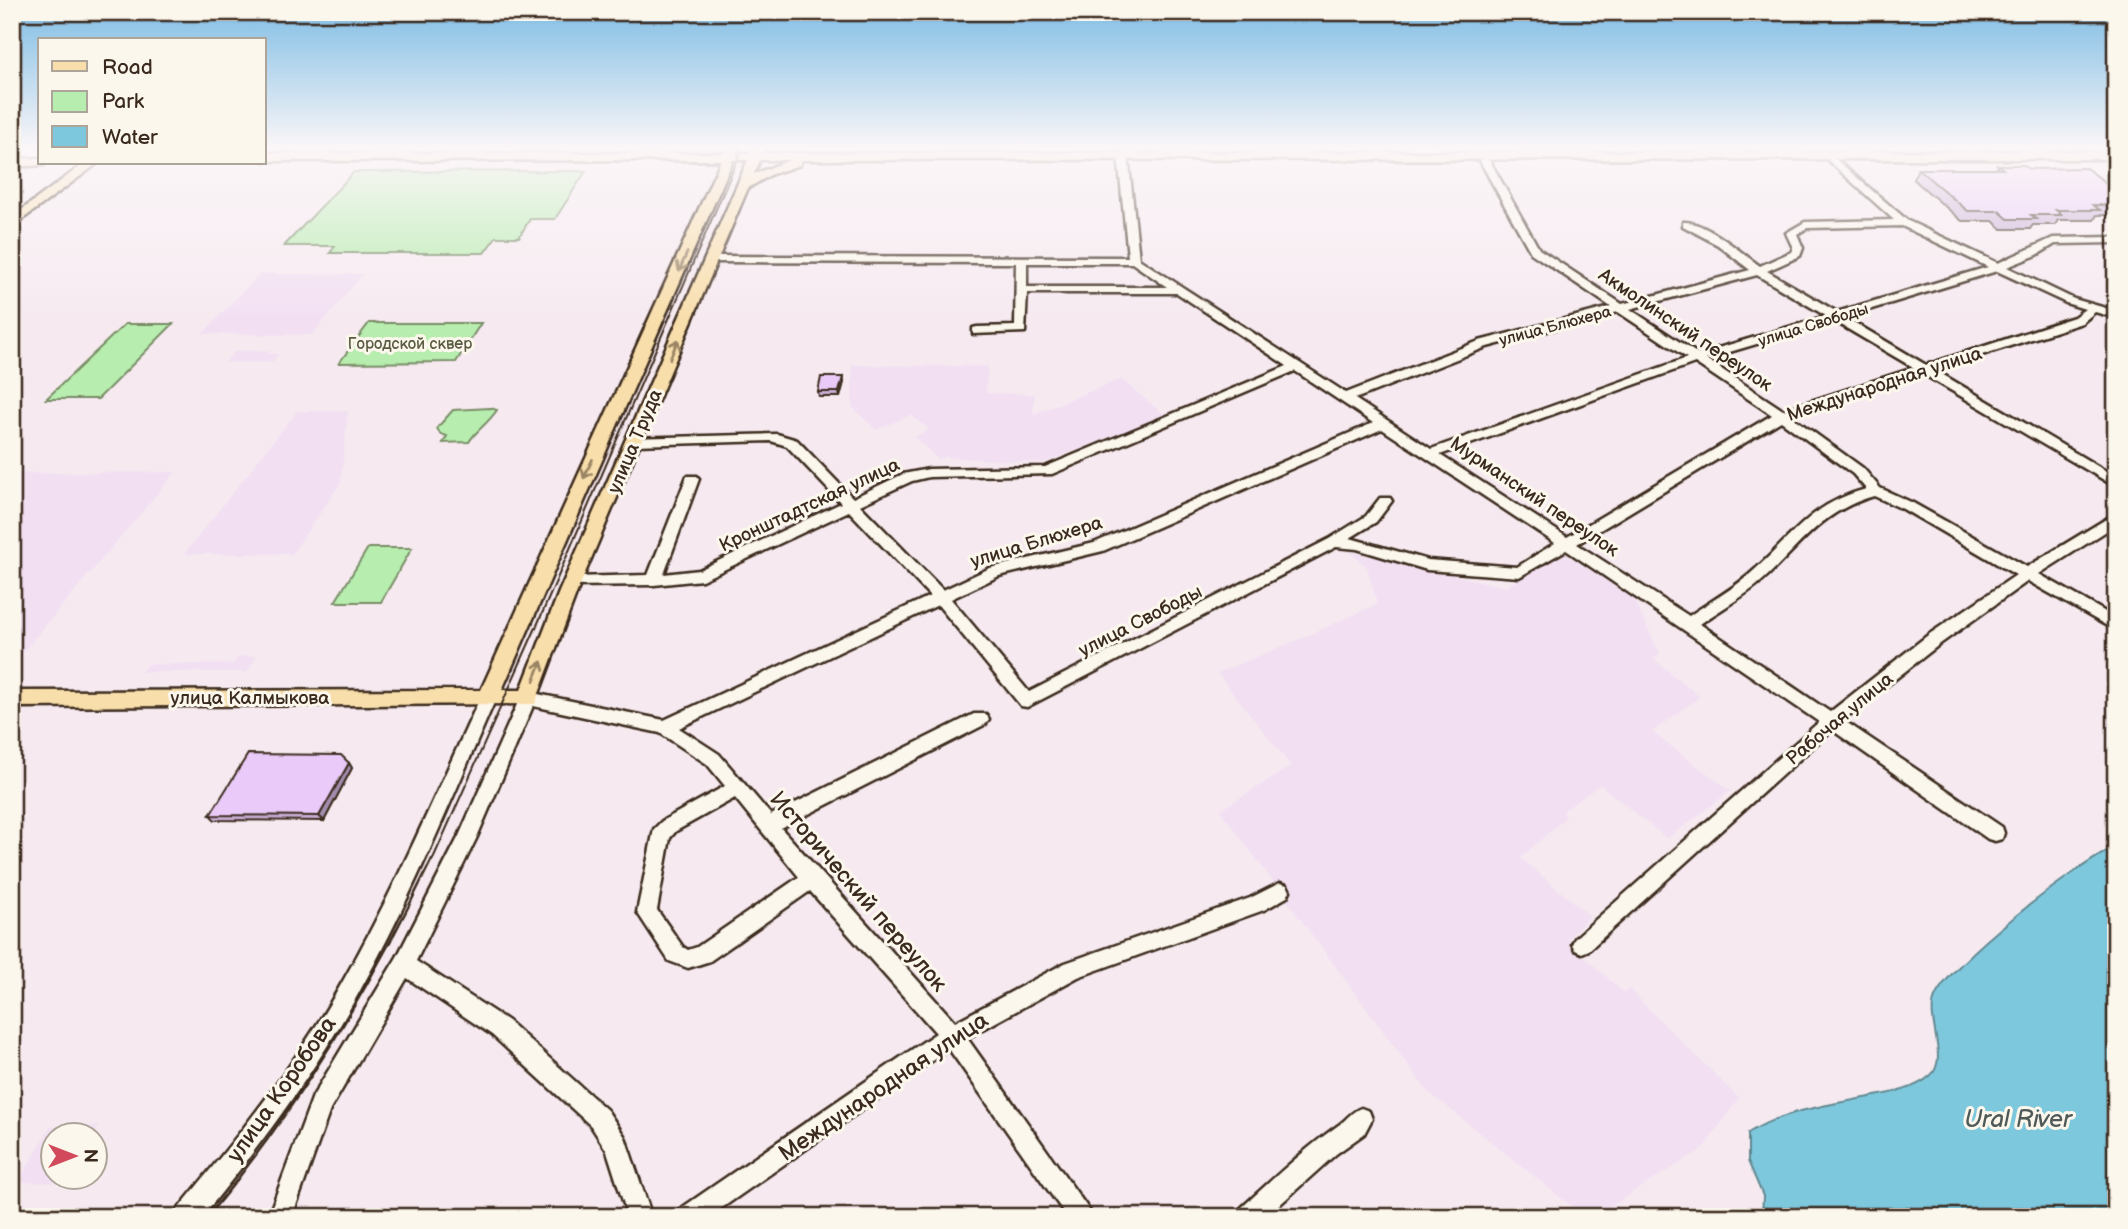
<svg xmlns="http://www.w3.org/2000/svg" width="2128" height="1229" font-family="'Balsamiq Sans',sans-serif">
<style>
.built{fill:#f2e0f2}
.green{fill:#b7edaf;stroke:#798c66;stroke-width:2}
.water{fill:#7ec8de;stroke:#638991;stroke-width:2}
.lines{fill:none;stroke-linecap:round;stroke-linejoin:round}
.minor-casing{stroke:#3b2a1e;stroke-width:5}
.major-casing{stroke:#3b2a1e;stroke-width:5}
.minor{fill:#fbf7ec;fill-rule:evenodd}
.major{fill:#f8deab;fill-rule:evenodd}
.tram-far1{stroke:#3b2a1e;stroke-width:2}
.tram{stroke:#3b2a1e;stroke-width:2.5}
.wall{fill:#c8aed5;stroke:#3b2a1e;stroke-width:2}
.shaded-wall{fill:#a38dae;stroke:#3b2a1e;stroke-width:2}
.building{fill:#e9caf8;stroke:#3b2a1e;stroke-width:2}
.oneway{stroke:#9a8464}
.labels{text-anchor:middle;stroke-width:6;stroke-linejoin:round;paint-order:stroke}
.far-street-label{font-size:16px;fill:#3b2a1e;stroke:#fbf7ec}
.far-park-label{font-size:16px;fill:#5a5b42;stroke:#fbf7ec}
.street-label{font-size:19px;fill:#3b2a1e;stroke:#fbf7ec}
.near-street-label{font-size:23px;fill:#3b2a1e;stroke:#fbf7ec}
.near-water-label{font-size:24px;font-style:italic;fill:#4f5958;stroke:#fbf7ec}
</style>
<rect width="100%" height="100%" fill="#f6eaf0"/>
<filter id="ink" filterUnits="userSpaceOnUse"><feTurbulence type="fractalNoise" baseFrequency=".0143" numOctaves="2"/><feDisplacementMap in="SourceGraphic" scale="14" xChannelSelector="R" yChannelSelector="G"/><feConvolveMatrix kernelMatrix="1 2 1 2 8 2 1 2 1" color-interpolation-filters="sRGB"/></filter>
<g filter="url(#ink)">
<path class="built" d="M260 274H363L312 335 202 334Z
M235 351H270L269 354H279L272 362H225Z
M852 365 988 366 986 393 1035 394 1033 414 1121 379 1165 415 1044 463 944 457 939 460 914 437 929 430 911 415 876 430 852 407Z
M297 411H348L341 483 292 554H184Z
M176 472 12 665V473Z
M1348 551 1506 587 1563 552 1634 599 1660 654 1654 659 1700 697 1652 732 1731 791 1667 839 1600 785 1563 811 1566 817 1521 858 1590 916 1568 939 1573 946 1623 992 1629 989 1739 1098 1703 1149 1593 1217H1585L1427 1091 1220 810 1291 766 1217 673 1300 639 1377 604 1367 567Z
M239 656H257L247 672H141L147 664H233Z
M99 1126 95 1135 52 1134V1176L71 1177 67 1183 18 1182 50 1127Z"/>
<path class="green" d="M586 171 555 219H530L519 237H496L484 253H330L335 246H284L354 172Z
M369 323H481L456 362 339 363Z
M125 324H173L98 399H46Z
M490 408 497 410C487 425 476 430 469 442L443 443 447 436 440 434 437 428 453 410Z
M368 548H412L381 602H335Z"/>
<path class="water" d="M2116 847V1217H1762L1763 1196 1748 1161V1133C1784 1110 1829 1105 1870 1097 1890 1093 1914 1090 1930 1076 1949 1060 1927 1022 1934 1000 1944 966 2081 861 2116 847Z"/>
<g class="lines">
<g class="minor-casing">
<path id="minor" d="M1123 152 1128 155 1139 259 1346 393 1479 341 1611 307 1531 253 1480 161 1485 158 1490 161 1539 249 1622 304 1750 270 1718 245 1683 226V222C1704 220 1743 254 1760 266L1791 252 1793 248 1786 233 1805 222 1894 220 1830 162 1828 160 1833 157 1908 221 1998 263 2053 238 2116 237V243L2055 244 2037 255 2007 267 2074 299 2116 311V318L2095 312 2082 323 1935 370 2116 477V487L1923 374 1791 416 1863 468 1880 488 1913 503 2027 567 2116 513V525L2039 574 2116 618V631L2028 581 1940 644 1843 720 2002 827 2004 833 2002 839 1995 841 1988 839 1832 730 1589 950 1582 953 1575 950 1572 944 1575 938 1819 722 1566 550 1519 577 1427 570 1357 549 1336 547 1027 707 1021 706 938 605 679 728 719 754 771 815 974 714H986L989 719 986 724 781 828 955 1022 1065 963 1250 898 1280 883 1287 885 1290 891 1287 897 1264 910 1078 977 967 1038 1094 1217H1067L949 1049 709 1217H676L680 1209 936 1033 810 891 710 961 688 968 669 961 637 912 654 829 662 821 725 786 707 764 660 733 533 706 477 837 416 961 508 1021 607 1110 625 1137 652 1217H628L607 1151 591 1126 492 1035 407 978 330 1110 292 1217H268L313 1096 397 957 459 836 522 693 528 692 664 720 930 596 849 511 702 580 654 585 568 586 565 582 568 578 573 577 648 575 687 476H697L699 479 664 574 699 570 841 503 787 446 771 441 634 445 627 441 629 438 777 434 797 440 853 498 903 474 929 469 1045 467 1287 366 1177 293H1027L1025 332 973 334V328L977 327 1015 326 1016 263 712 262 706 259 712 256 1128 257 1118 155ZM1902 226 1988 267 1837 312 1767 271 1800 256 1803 248 1797 234 1807 228ZM1027 263H1132L1167 287H1027ZM1997 271 2066 303 2085 309 2074 317 1926 365 1845 317ZM1757 275 1826 316 1698 354 1630 309ZM1618 312 1687 358 1431 449 1355 399 1487 347ZM1834 321 1914 368 1783 410 1706 359ZM1695 363 1772 415 1567 537 1440 455ZM1295 371 1373 423 1094 543 990 568 943 590 860 505 912 481 929 477 1052 474ZM1781 421 1853 474 1866 489C1808 505 1793 537 1751 573 1732 590 1709 602 1689 616L1577 544ZM1382 429 1555 543 1517 567 1428 560 1350 538 1376 522 1392 501 1390 498H1380L1366 516 1329 539 1029 692 951 599 999 576 1103 551ZM1874 496 1903 509 2016 575 1928 635 1830 712 1700 624C1721 609 1744 597 1763 580 1801 545 1821 511 1874 496ZM735 798 799 877 697 947 688 950 683 947 657 910 670 838 676 831Z
M488 692 494 693 496 698C452 798 411 900 357 996 313 1075 259 1147 202 1217H174L178 1209C238 1137 297 1063 343 981 395 890 436 793 480 698L482 693Z
M1361 1108 1369 1111 1372 1119 1364 1134 1336 1154 1266 1217H1236L1240 1209C1272 1180 1304 1149 1340 1124 1348 1118 1352 1111 1361 1108Z"/>
</g>
<g class="major-casing">
<path id="major" d="M726 149H738L736 153H751L753 149H765L763 153 2116 151V159L801 160 800 165 772 174 748 188 577 592 535 704 12 707V691L481 690 721 160 264 161V153H724ZM733 160H748L559 592 521 690H502ZM760 160H790L754 174Z
M40 158 44 165 12 167V159Z
M85 163H98L12 227V217Z"/>
</g>
<use href="#minor" class="minor"/>
<use href="#major" class="major"/>
<path class="tram-far1" d="M432 861 538 623 742 149"/>
<path class="tram" d="M207 1217C299 1107 370 988 432 859"/>
</g>
<path class="wall" d="M1998 165 2029 169 2116 190V215H2097L2094 220H2058L2055 225H2033L2030 229H2002L1993 221H1962L1913 179 1918 169H1996Z
M843 377 844 382 840 397H819L818 392Z
M349 763 352 768 324 821 215 820 210 815Z"/>
<path class="shaded-wall" d="M843 377 844 382 840 397 839 392Z
M349 763 352 768 324 821 319 816Z"/>
<path class="building" d="M1998 165H2024L2029 169 2086 168 2116 190V205H2093L2100 210H2056L2062 215H2031L2036 219H2008L1999 211H1968L1918 169H2003Z
M821 377H843L839 392H818Z
M248 754 341 755 349 763 319 816 210 815Z"/>
<defs><path id="oneway-shaft" d="M-6 0H5M1.5-3L5.5 0L1.5 3" fill="none" stroke-width="1.6" stroke-linecap="round" stroke-linejoin="round" transform="scale(1.75)"/></defs>
<g class="oneway">
<use href="#oneway-shaft" transform="translate(683 262) rotate(114)"/>
<use href="#oneway-shaft" transform="translate(674 349) rotate(-67)"/>
<use href="#oneway-shaft" transform="translate(588 469) rotate(115)"/>
<use href="#oneway-shaft" transform="translate(538 671) rotate(-69)"/>
</g>
</g>
<linearGradient id="sky" x2="0" y2="1"><stop stop-color="#7dbce4"/><stop offset="0.46" stop-color="#fbf6f8"/><stop offset="1" stop-color="#fbf6f8" stop-opacity="0"/></linearGradient>
<rect width="2128" height="321" fill="url(#sky)"/>
<g class="labels">
<g class="far-street-label">
<text transform="translate(1813 324) rotate(-17)" y="6">улица Свободы</text>
<text transform="translate(1555 325) rotate(-15)" y="6">улица Блюхера</text>
</g>
<g class="far-park-label">
<text x="410" y="349">Городской сквер</text>
</g>
<g class="street-label">
<text transform="translate(1686 329) rotate(34)" y="7">Акмолинский переулок</text>
<text transform="translate(1884 383) rotate(-18)" y="7">Международная улица</text>
<text transform="translate(634 441) rotate(-67)" y="7">улица Труда</text>
<text transform="translate(1535 496) rotate(34)" y="7">Мурманский переулок</text>
<text transform="translate(809 504) rotate(-25)" y="7">Кронштадтская улица</text>
<text transform="translate(1036 541) rotate(-17)" y="7">улица Блюхера</text>
<text transform="translate(1140 620) rotate(-27)" y="7">улица Свободы</text>
<text x="250" y="704">улица Калмыкова</text>
<text transform="translate(1839 718) rotate(-40)" y="7">Рабочая улица</text>
</g>
<g class="near-street-label">
<text transform="translate(859 891) rotate(49)" y="8">Исторический переулок</text>
<text transform="translate(883 1086) rotate(-34)" y="8">Международная улица</text>
<text transform="translate(281 1089) rotate(-55)" y="8">улица Коробова</text>
</g>
<g class="near-water-label">
<text x="2018" y="1127">Ural River</text>
</g>
</g>
<rect width="2128" height="1229" fill="none" stroke="#fbf7ec" stroke-width="42"/>
<rect x="21" y="21" width="2086" height="1187" fill="none" stroke="#3b2a1e" stroke-width="2.5" filter="url(#ink)"/>
<rect x="38" y="38" width="228" height="126" fill="#fbf7ec" stroke="#aea59a" stroke-width="2"/>
<rect x="52" y="61" width="35" height="10" fill="#f8deab" stroke="#aea59a" stroke-width="2"/>
<text x="102" y="74" font-size="21" fill="#3b2a1e">Road</text>
<rect x="52" y="91" width="35" height="21" fill="#b7edaf" stroke="#aea59a" stroke-width="2"/>
<text x="102" y="108" font-size="21" fill="#3b2a1e">Park</text>
<rect x="52" y="126" width="35" height="21" fill="#7ec8de" stroke="#aea59a" stroke-width="2"/>
<text x="102" y="144" font-size="21" fill="#3b2a1e">Water</text>
<g transform="translate(74 1156) rotate(90)"><circle r="33" fill="#fbf7ec" stroke="#aea59a" stroke-width="2"/>
<path d="M0-5L12 26L0 18L-12 26Z" fill="#d1495b"/>
<text y="-10" font-size="19" font-weight="bold" text-anchor="middle" fill="#3b2a1e">N</text>
</g>
</svg>
